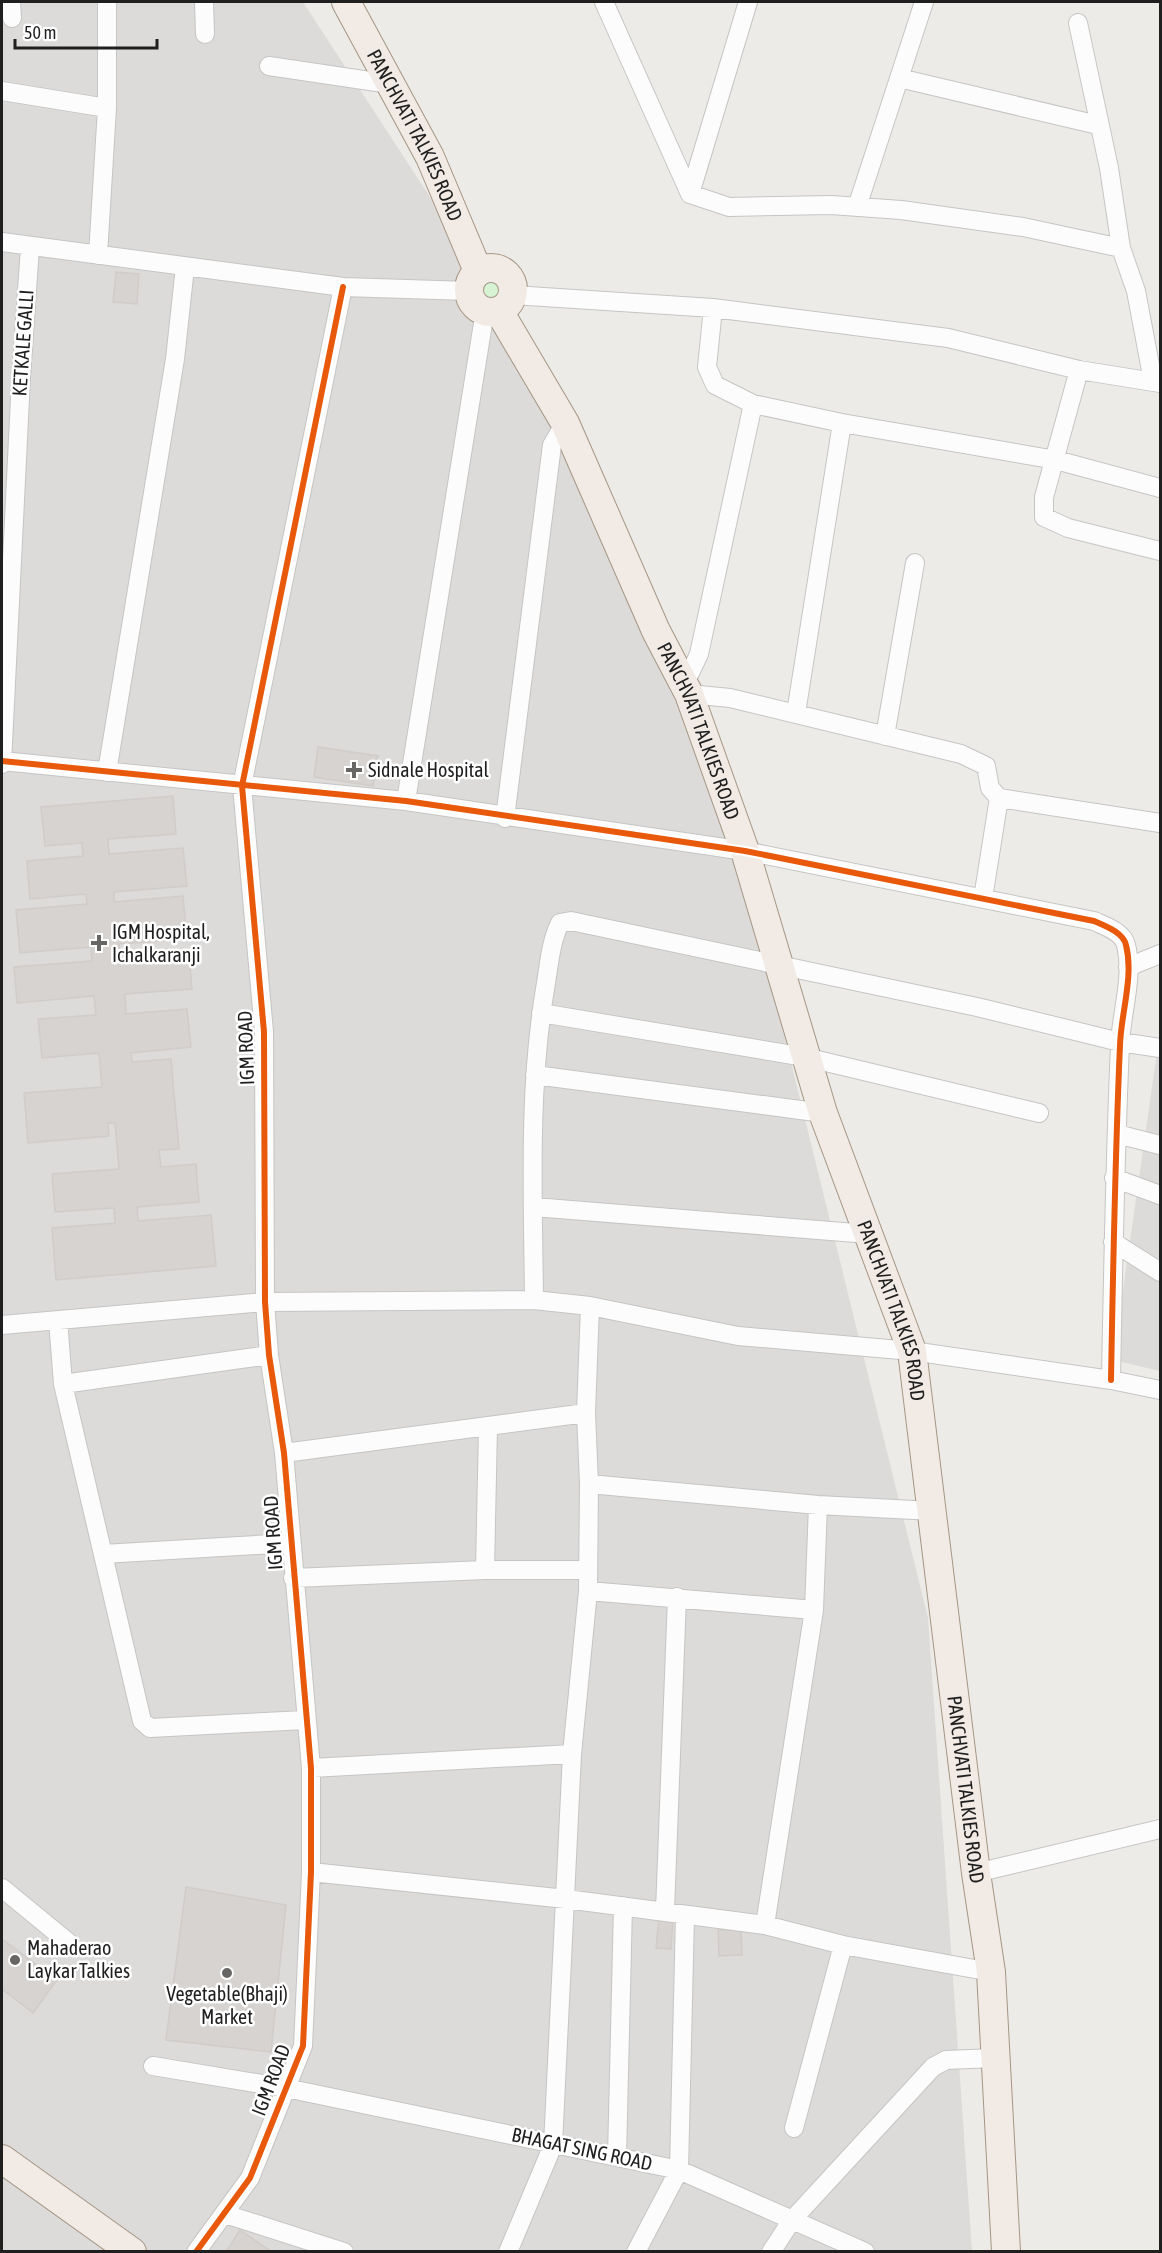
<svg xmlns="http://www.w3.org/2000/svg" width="1162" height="2253" font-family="'Asap Condensed',sans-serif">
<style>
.residential{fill:#dcdbd9}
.park{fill:#d6f4d3}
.building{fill:#d6d3d0;stroke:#d1ccc9;stroke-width:1.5}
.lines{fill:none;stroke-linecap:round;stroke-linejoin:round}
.street-casing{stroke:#c6c5c4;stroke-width:20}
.primary-casing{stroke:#a49684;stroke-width:30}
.street{stroke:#fcfcfc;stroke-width:18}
.primary{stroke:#f1eae5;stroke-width:28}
.cycleway-casing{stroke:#fff;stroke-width:10}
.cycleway{stroke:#e8590c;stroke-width:6}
.poi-dot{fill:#676665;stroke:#fff;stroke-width:2}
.labels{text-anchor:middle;stroke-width:5;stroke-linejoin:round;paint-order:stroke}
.street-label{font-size:20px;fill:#1f1f1f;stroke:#fff}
.poi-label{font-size:20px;fill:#1f1f1f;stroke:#fff;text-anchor:start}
</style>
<rect width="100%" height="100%" fill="#edebe8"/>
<path class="residential" d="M2 2H303L478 271 728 807 928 1618 972 2251 2 2252Z
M1160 1031V1371L1113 1360Z"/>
<path class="park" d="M480 289a10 10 0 1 1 20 0a10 10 0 1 1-20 0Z"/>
<path class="building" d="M116 272 139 274 137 304 113 302Z
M318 747 378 756 373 786 314 777Z
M173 796 176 834 108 839 109 854 183 848 187 886 114 892V902L183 896 187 939 119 944 121 959 189 953 192 989 125 994 126 1014 187 1009 191 1047 131 1053 132 1062 171 1059 179 1149 159 1150 161 1167 196 1164 199 1202 137 1207 138 1221 211 1215 216 1266 56 1280 52 1228 115 1223 114 1208 55 1212 52 1174 119 1169 115 1123H108L109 1136 28 1143 24 1093 102 1087 99 1053 42 1058 38 1019 96 1015 94 996 17 1003 14 967 92 961 91 947 20 953 16 910 87 904 86 894 30 899 27 861 83 856 82 843 45 846 41 807Z
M186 1887 286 1905 271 2052 166 2040Z
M659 1918 673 1919 671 1949 656 1948Z
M741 1929 742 1955 719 1956 718 1930Z
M2 1939 57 1980 33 2013 2 1989Z
M240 2230 272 2252H226Z"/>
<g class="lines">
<g class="street-casing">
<path id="street" d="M11 2 12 18
M204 2 205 34
M604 2 690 194
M748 2 690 194 729 207 831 205 901 210 1023 227 1121 248
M1078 23 1109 168 1121 248 1136 291 1153 381
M269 66 390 84
M899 78 1098 125
M2 91 107 108V2
M857 207 924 2
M2 242 343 287 469 291
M98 255 107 108
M513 295 713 308 948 338 1079 370 1160 383
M713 308 707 367 715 385 753 404 842 423 1056 460 1160 488
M1079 370 1044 497V517L1068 528 1160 551
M682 678 690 673 699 654 753 404
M689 694 730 698 961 754 986 766 990 788 999 798 1160 823
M796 713 842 423
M885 736 915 563
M2 761 406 801 745 851 1094 921C1105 926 1123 932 1126 945 1134 977 1121 1013 1120 1045 1115 1157 1113 1268 1111 1380
M2 764 21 378 30 247
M107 772 175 359 185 267
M406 801 485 311
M505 818 552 445 565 423
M983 898 999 798
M1128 967 1160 954
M541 1013 805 1057 1039 1113
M535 1075 823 1113
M1117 1134 1160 1145
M1114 1178 1160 1195
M534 1207 868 1234
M1113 1242 1160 1272
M534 1300C533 1197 528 1091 545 989 549 967 550 943 560 923L571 921 977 1007 1120 1042 1160 1048
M58 1320 63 1384 142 1721 150 1728 305 1720
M2 1325 265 1302 534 1300 590 1306 738 1336 912 1351 1111 1380 1160 1390
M63 1384 269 1355
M284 1453 586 1413
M589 1484 818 1505 933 1511
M103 1554 290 1543
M485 1570 488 1427
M293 1578 485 1570H586
M588 1591 814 1610 765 1925
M814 1610 818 1505
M311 1768 572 1754
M311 1872 566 1899 765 1925 843 1945 991 1972
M976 1873 1160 1829
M2 1888 69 1943
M665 1911 677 1597
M153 2066 286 2088 679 2170 865 2252
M794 2128 843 1945
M617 2157 623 1906
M225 2214 344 2252
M196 2252 250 2178 303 2046 311 1872V1768L284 1453 269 1355 265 1302 264 1032 242 786 343 287
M508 2252 553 2145 572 1754 588 1591 589 1484 586 1413 590 1306
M636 2252 679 2170 685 1915
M771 2252 792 2220 933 2067 946 2060 994 2058"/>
</g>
<g class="primary-casing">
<g id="primary">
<path id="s1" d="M346 2 430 157 478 271"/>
<circle cx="491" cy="290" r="22"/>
<path id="s2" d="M499 311 565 423 656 631 689 694 745 851 823 1113 912 1351 976 1873 991 1972 1006 2252"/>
<path d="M2 2159 132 2252"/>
</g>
</g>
<use href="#street" class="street"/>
<use href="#primary" class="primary"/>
<g class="cycleway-casing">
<path id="cycleway" d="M2 761 406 801 745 851 1094 921C1105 926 1123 932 1126 945 1134 977 1121 1013 1120 1045 1115 1157 1113 1268 1111 1380
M196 2252 250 2178 303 2046 311 1872V1768L284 1453 269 1355 265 1302 264 1032 242 786 343 287"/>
</g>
<use href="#cycleway" class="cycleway"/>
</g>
<g class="poi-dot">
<path d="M351 761h6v6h6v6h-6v6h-6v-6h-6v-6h6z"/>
<path d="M96 934h6v6h6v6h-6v6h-6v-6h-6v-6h6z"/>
<circle cx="15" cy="1960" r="6"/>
<circle cx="227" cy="1973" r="6"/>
</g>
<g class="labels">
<g class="street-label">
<text dy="7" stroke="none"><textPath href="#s1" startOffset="150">PANCHVATI TALKIES ROAD</textPath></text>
<text transform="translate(23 343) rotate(-86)" y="7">KETKALE GALLI</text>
<text dy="7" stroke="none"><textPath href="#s2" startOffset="466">PANCHVATI TALKIES ROAD</textPath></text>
<text transform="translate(246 1048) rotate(-92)" y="7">IGM ROAD</text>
<text dy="7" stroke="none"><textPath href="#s2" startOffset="1078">PANCHVATI TALKIES ROAD</textPath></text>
<text transform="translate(273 1533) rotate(-94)" y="7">IGM ROAD</text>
<text dy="7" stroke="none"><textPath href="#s2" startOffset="1564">PANCHVATI TALKIES ROAD</textPath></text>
<text transform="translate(271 2080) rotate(-69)" y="7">IGM ROAD</text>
<text transform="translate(582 2149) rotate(12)" y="7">BHAGAT SING ROAD</text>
</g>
<g class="poi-label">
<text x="368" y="777">Sidnale Hospital</text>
<text x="112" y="939">IGM Hospital,<tspan x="112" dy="23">Ichalkaranji</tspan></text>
<text x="27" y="1955">Mahaderao<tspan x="27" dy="23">Laykar Talkies</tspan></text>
<text x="227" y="2001" text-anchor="middle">Vegetable(Bhaji)<tspan x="227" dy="23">Market</tspan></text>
</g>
</g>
<rect width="1162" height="2253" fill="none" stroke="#1f1f1f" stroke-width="6"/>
<path d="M15 39v9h142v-9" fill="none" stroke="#1f1f1f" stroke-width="3"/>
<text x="24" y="39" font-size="18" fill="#1f1f1f" stroke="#ffffff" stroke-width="4.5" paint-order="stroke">50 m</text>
</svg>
